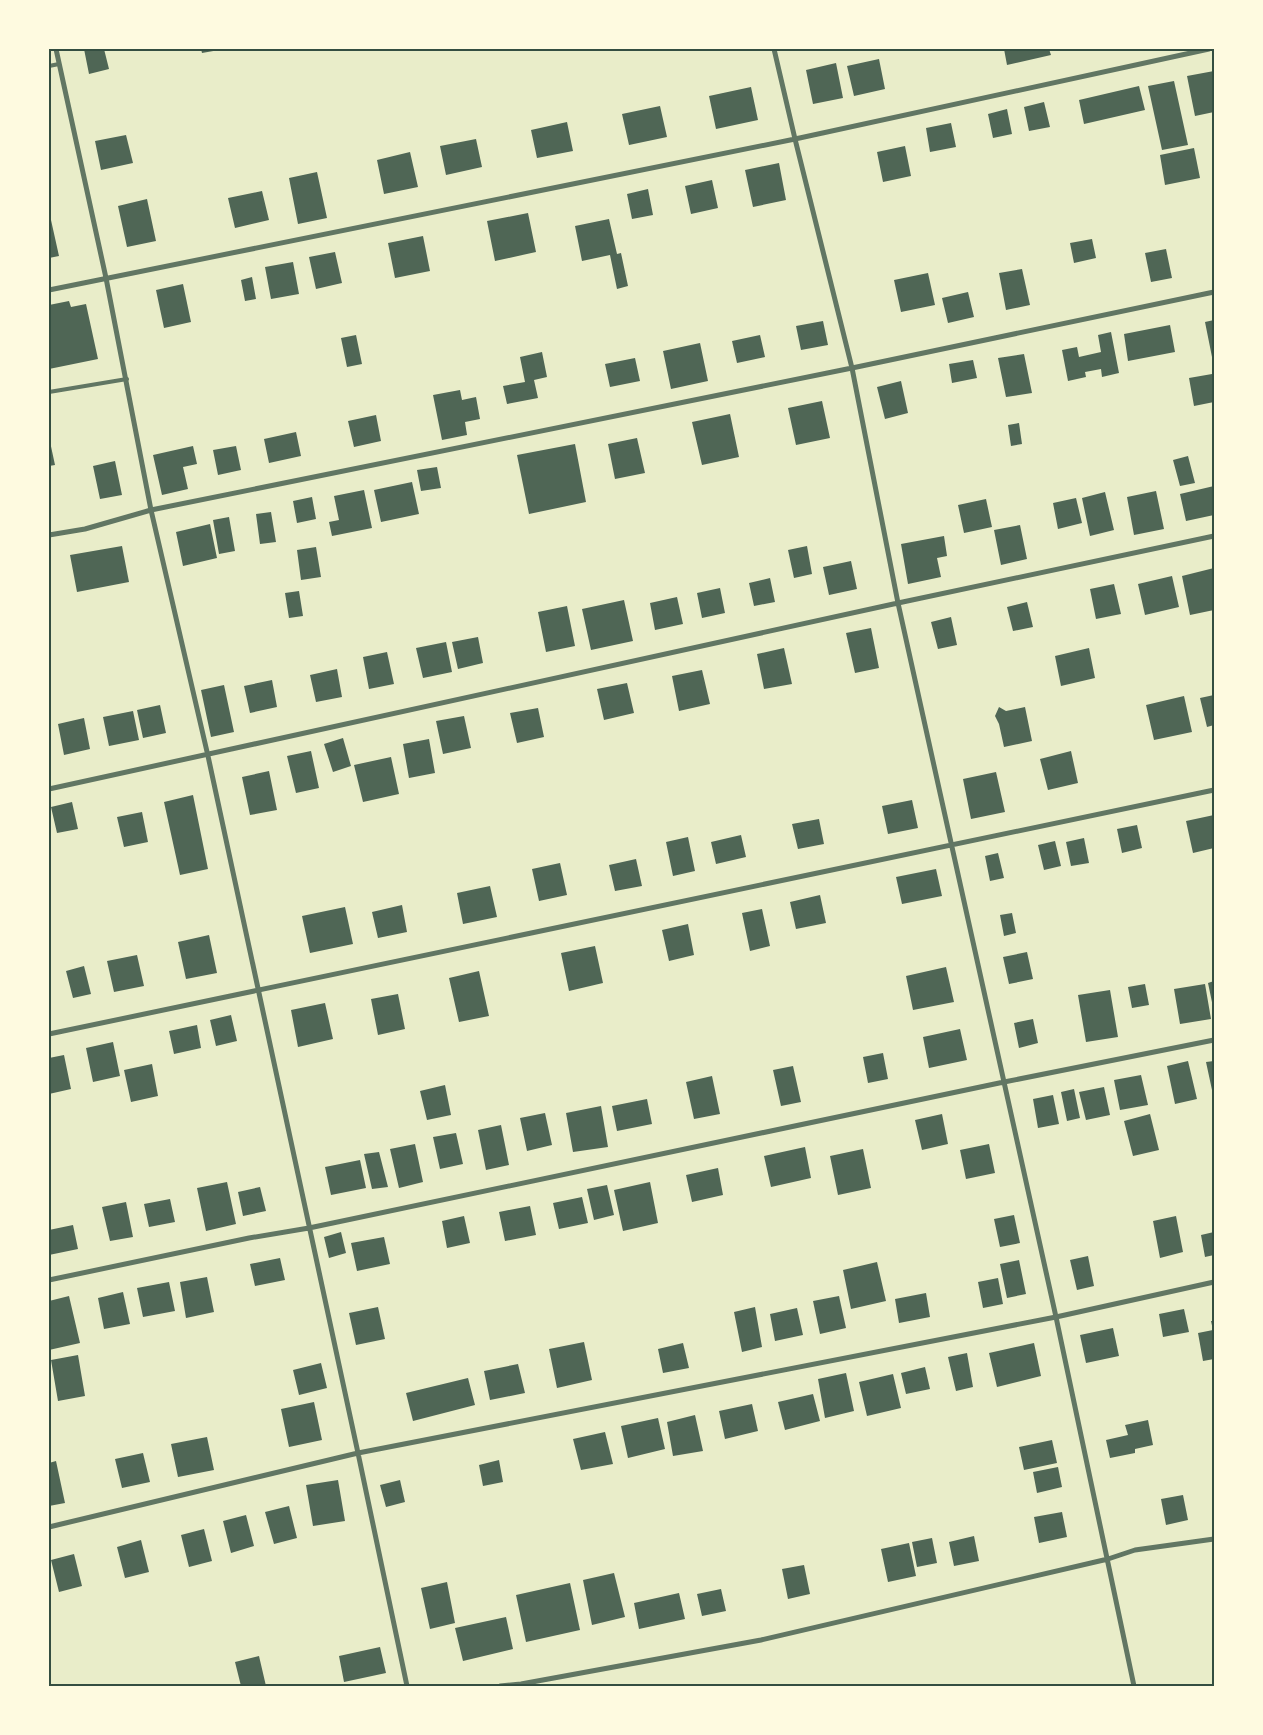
<svg xmlns="http://www.w3.org/2000/svg" width="1263" height="1735" font-family="'Alegreya Sans',sans-serif">
<style>
.building{fill:#4f6655}
.lines{fill:none;stroke-linecap:round;stroke-linejoin:round}
.service{stroke:#617663;stroke-width:4}
.minor{stroke:#617663;stroke-width:5}
.neatline{fill:none;stroke:#344e41;stroke-width:2}
</style>
<rect width="100%" height="100%" fill="#e9edc9"/>
<path class="building" d="M84 49H104L109 69 89 74Z
M201 49H219V50L202 53Z
M1004 49H1049L1051 55 1007 65Z
M879 59 885 89 854 96 847 66Z
M836 63 843 98 813 104 806 70Z
M1214 71V112L1195 116 1187 76Z
M1174 81 1188 145 1162 150 1148 86Z
M1139 86 1145 110 1084 124 1079 100Z
M751 87 758 120 716 129 709 96Z
M1044 102 1050 127 1029 131 1024 107Z
M660 106 667 137 629 145 622 114Z
M1007 109 1012 134 993 138 988 114Z
M567 122 573 151 537 158 531 130Z
M951 123 956 147 930 152 926 128Z
M126 135 133 163 101 170 95 141Z
M476 139 482 167 446 175 440 146Z
M905 146 911 176 883 182 877 152Z
M1194 148 1200 178 1165 185 1160 155Z
M410 152 418 187 384 194 377 160Z
M779 163 786 200 753 207 745 170Z
M317 172 327 218 298 224 289 178Z
M712 180 718 208 691 214 685 186Z
M648 189 653 215 632 219 627 194Z
M262 191 269 220 235 228 228 198Z
M147 199 156 241 127 247 118 206Z
M528 213 536 252 495 261 487 221Z
M609 219 617 254 621 253 628 286 617 289 610 255 582 261 575 226Z
M51 220 59 256 49 258V221Z
M423 236 430 271 395 278 388 243Z
M1092 239 1096 258 1074 263 1070 243Z
M1166 249 1172 278 1151 282 1145 253Z
M335 252 342 283 316 289 309 257Z
M293 262 299 294 271 299 265 267Z
M1022 269 1030 305 1006 310 999 273Z
M928 273 935 305 901 312 894 280Z
M252 277 256 299 245 301 241 280Z
M183 284 191 322 164 328 156 290Z
M968 292 974 317 948 323 942 298Z
M69 301 71 307 86 304 98 359 49 369V305Z
M1214 320V362H1213L1205 322Z
M823 321 828 345 801 350 796 326Z
M1170 325 1175 352 1128 361 1124 334Z
M1111 332 1119 373 1102 377 1101 369 1085 372 1086 377 1068 381 1062 350 1077 347 1079 357 1101 352 1098 335Z
M356 335 362 364 347 367 341 338Z
M760 335 765 357 737 363 732 341Z
M700 343 708 381 671 389 663 351Z
M542 352 547 377 534 380 538 398 507 404 503 386 525 382 520 357Z
M1024 354 1032 393 1006 397 998 358Z
M635 358 640 381 610 387 605 364Z
M973 360 977 378 952 383 949 364Z
M1212 374 1214 387V402L1194 406 1189 378Z
M901 381 908 413 885 419 877 387Z
M460 390 462 400 476 397 480 419 465 422 467 435 442 440 433 395Z
M822 401 830 438 796 445 788 408Z
M730 414 739 457 702 465 692 422Z
M376 415 381 441 354 447 348 421Z
M1019 423 1022 444 1011 446 1008 425Z
M296 432 301 456 269 463 264 439Z
M49 437 55 465 49 466Z
M637 438 645 473 615 479 608 444Z
M575 444 586 502 529 514 517 455Z
M193 446 197 464 183 467 188 489 162 495 153 455Z
M236 446 241 470 218 475 213 450Z
M1188 456 1195 483 1180 486 1173 460Z
M115 461 122 495 100 499 93 466Z
M437 467 441 488 421 491 417 470Z
M412 482 419 514 381 522 374 490Z
M1214 486V515L1186 521 1180 494Z
M364 490 372 528 332 536 329 522 339 520 334 496Z
M1156 491 1164 529 1134 535 1127 497Z
M1105 492 1114 530 1090 536 1082 498Z
M312 497 316 519 297 523 293 501Z
M1076 498 1082 523 1058 529 1053 503Z
M986 499 992 527 964 533 958 505Z
M271 512 276 542 260 544 256 514Z
M229 517 235 551 219 554 213 520Z
M210 524 217 558 183 566 176 532Z
M1020 525 1027 559 1001 565 994 530Z
M944 536 947 556 937 558 941 577 908 584 901 544Z
M122 546 129 582 77 592 70 555Z
M807 546 812 574 794 578 788 550Z
M316 547 321 577 301 580 297 550Z
M851 561 857 589 829 595 823 567Z
M1214 568V610L1190 615 1182 576Z
M1172 576 1179 607 1145 615 1138 584Z
M770 578 775 602 754 606 749 583Z
M1114 584 1121 614 1096 619 1090 589Z
M720 588 725 613 702 618 697 593Z
M299 591 303 616 289 618 285 593Z
M677 597 683 624 655 630 650 603Z
M624 600 633 641 591 650 582 609Z
M1027 602 1033 627 1013 631 1007 607Z
M567 606 575 646 546 652 538 612Z
M951 617 957 645 938 649 931 622Z
M871 628 879 668 855 673 846 633Z
M478 637 483 663 458 669 452 642Z
M446 642 452 672 423 678 416 648Z
M784 648 792 684 764 689 757 654Z
M1089 648 1095 678 1061 686 1055 656Z
M387 652 394 684 369 689 363 657Z
M337 669 342 697 316 702 310 675Z
M702 670 710 704 679 711 672 676Z
M272 680 277 707 250 713 244 686Z
M627 683 634 713 604 720 597 689Z
M224 685 234 732 211 737 201 690Z
M1214 695V725L1207 727 1200 698Z
M1184 696 1192 732 1154 740 1146 705Z
M160 705 166 733 143 738 137 710Z
M999 707 1006 711 1025 707 1032 741 1004 747 999 724 995 716Z
M538 708 544 737 517 743 510 713Z
M133 711 139 740 109 746 103 717Z
M464 716 471 748 443 754 436 721Z
M84 718 90 749 64 755 58 724Z
M343 738 351 766 333 772 324 744Z
M429 739 435 773 409 778 403 744Z
M311 751 319 788 296 793 287 756Z
M1071 751 1078 783 1048 790 1040 759Z
M391 757 399 794 363 802 354 765Z
M269 771 277 810 250 815 242 777Z
M996 772 1005 812 971 819 963 779Z
M193 795 208 869 180 875 164 802Z
M912 800 918 828 888 834 882 806Z
M72 802 78 829 57 833 51 807Z
M142 812 148 842 124 847 117 817Z
M1214 815V848L1193 853 1186 821Z
M819 819 824 844 798 849 792 824Z
M1137 825 1142 848 1122 853 1117 829Z
M741 835 746 857 716 864 711 842Z
M688 837 695 871 673 876 666 842Z
M1084 838 1089 863 1071 866 1066 842Z
M1055 841 1061 866 1044 870 1038 845Z
M998 853 1004 878 990 881 985 856Z
M636 859 642 886 615 891 609 865Z
M560 863 567 895 539 901 532 869Z
M936 869 942 896 902 904 896 877Z
M490 886 497 917 463 924 457 893Z
M820 895 826 923 796 929 790 902Z
M402 905 407 932 378 938 372 912Z
M345 907 353 944 310 953 302 916Z
M762 909 770 946 750 951 742 913Z
M1012 913 1016 933 1004 936 1000 915Z
M688 924 694 955 669 961 662 930Z
M209 935 217 973 186 979 178 942Z
M595 946 603 983 569 991 561 953Z
M1027 952 1033 979 1009 984 1003 957Z
M137 955 144 986 114 992 107 961Z
M84 966 91 994 73 998 66 971Z
M946 967 954 1002 913 1010 906 976Z
M479 971 489 1016 459 1022 449 978Z
M1214 981V1006L1213 1007 1208 983Z
M1145 984 1149 1005 1132 1008 1128 987Z
M1205 984 1211 1019 1180 1024 1174 989Z
M1110 990 1118 1037 1086 1042 1078 995Z
M398 994 405 1029 378 1035 371 999Z
M325 1003 333 1039 298 1047 291 1010Z
M231 1015 237 1041 216 1046 210 1020Z
M1033 1019 1038 1043 1019 1048 1014 1023Z
M197 1025 201 1048 174 1054 169 1031Z
M960 1029 967 1060 929 1068 923 1037Z
M113 1042 120 1076 93 1082 86 1048Z
M883 1053 888 1079 868 1083 863 1057Z
M64 1055 71 1089 49 1094V1058Z
M1188 1061 1197 1099 1175 1104 1167 1066Z
M1214 1061V1089L1212 1090 1206 1062Z
M152 1064 158 1096 131 1102 124 1070Z
M793 1066 801 1102 781 1106 773 1070Z
M1141 1075 1148 1105 1120 1110 1114 1080Z
M712 1076 720 1114 694 1119 686 1082Z
M445 1085 451 1115 427 1120 420 1091Z
M1104 1087 1110 1115 1086 1120 1079 1092Z
M1074 1089 1080 1118 1067 1121 1061 1092Z
M1053 1095 1059 1124 1038 1128 1033 1099Z
M647 1099 652 1124 617 1131 612 1106Z
M601 1106 608 1147 573 1152 566 1113Z
M545 1113 552 1145 527 1151 520 1118Z
M942 1114 948 1144 922 1150 915 1120Z
M1150 1114 1159 1150 1133 1156 1124 1121Z
M501 1125 509 1165 486 1170 478 1130Z
M456 1133 463 1164 440 1169 433 1137Z
M415 1144 423 1182 399 1188 390 1149Z
M989 1144 995 1173 966 1179 960 1150Z
M805 1147 811 1178 771 1187 764 1156Z
M863 1149 871 1188 838 1195 830 1156Z
M379 1152 388 1187 372 1189 364 1154Z
M360 1160 366 1188 331 1195 325 1167Z
M718 1168 723 1195 692 1202 686 1175Z
M227 1182 236 1224 206 1231 197 1188Z
M650 1182 658 1223 623 1231 614 1190Z
M607 1185 614 1215 594 1220 587 1189Z
M260 1187 266 1211 243 1216 238 1192Z
M582 1197 588 1223 559 1229 553 1203Z
M170 1199 175 1222 149 1227 144 1204Z
M126 1202 133 1237 110 1241 102 1207Z
M530 1206 536 1235 505 1241 499 1212Z
M1014 1215 1020 1243 1000 1247 994 1219Z
M464 1216 470 1243 447 1248 442 1221Z
M1176 1216 1183 1252 1160 1258 1153 1221Z
M73 1225 78 1249 49 1255V1230Z
M341 1232 346 1253 329 1258 324 1237Z
M1214 1232V1255L1205 1257 1201 1235Z
M384 1237 390 1264 357 1271 351 1243Z
M1088 1256 1094 1286 1077 1290 1070 1260Z
M280 1258 285 1280 255 1286 250 1264Z
M1019 1260 1026 1294 1007 1298 1000 1264Z
M877 1262 886 1301 851 1309 843 1270Z
M207 1277 214 1312 186 1318 180 1282Z
M998 1278 1003 1304 983 1308 978 1282Z
M169 1282 175 1311 143 1317 137 1288Z
M123 1292 130 1324 104 1329 98 1298Z
M926 1293 930 1317 899 1323 895 1299Z
M69 1296 80 1343 49 1350V1301Z
M839 1296 846 1328 820 1334 813 1301Z
M378 1307 385 1339 356 1345 349 1313Z
M755 1307 762 1347 742 1352 734 1312Z
M797 1308 803 1335 775 1341 770 1314Z
M1184 1309 1189 1332 1163 1337 1159 1314Z
M1211 1321H1214V1359L1203 1361 1198 1333 1213 1330Z
M1113 1328 1119 1356 1086 1363 1080 1335Z
M584 1342 592 1380 557 1388 549 1349Z
M683 1343 689 1368 663 1373 658 1349Z
M1034 1343 1041 1376 997 1387 989 1353Z
M967 1353 973 1387 956 1391 948 1357Z
M78 1355 85 1396 58 1401 51 1360Z
M321 1363 327 1388 299 1395 293 1370Z
M518 1364 525 1393 490 1400 484 1371Z
M925 1367 930 1389 906 1394 901 1373Z
M846 1373 854 1411 825 1418 818 1379Z
M893 1374 901 1408 867 1416 859 1382Z
M468 1378 475 1405 413 1421 406 1393Z
M813 1394 820 1421 785 1430 778 1402Z
M314 1402 322 1440 289 1447 281 1409Z
M752 1404 758 1431 725 1439 719 1411Z
M695 1415 703 1451 673 1456 667 1422Z
M658 1418 665 1449 628 1458 621 1426Z
M1148 1420 1153 1445 1135 1449V1453L1110 1458 1106 1440 1128 1435 1125 1425Z
M605 1432 613 1464 581 1470 573 1439Z
M207 1437 214 1470 178 1477 171 1444Z
M1052 1440 1057 1463 1024 1470 1019 1447Z
M143 1453 150 1482 122 1488 115 1459Z
M499 1460 503 1482 483 1486 479 1465Z
M56 1461 65 1503 49 1506V1463Z
M1058 1467 1062 1487 1037 1493 1033 1472Z
M338 1480 345 1521 313 1526 306 1485Z
M400 1480 405 1502 386 1507 380 1485Z
M1183 1495 1188 1520 1166 1525 1161 1499Z
M289 1506 297 1538 274 1544 265 1512Z
M1062 1512 1067 1537 1039 1543 1034 1517Z
M246 1515 254 1546 231 1553 223 1521Z
M204 1529 212 1561 189 1567 181 1535Z
M974 1536 979 1561 954 1566 949 1542Z
M932 1538 937 1563 917 1567 912 1542Z
M141 1540 149 1572 125 1578 117 1547Z
M909 1543 916 1576 888 1582 881 1549Z
M74 1554 82 1586 59 1592 51 1560Z
M804 1565 810 1594 788 1599 782 1569Z
M614 1573 625 1617 592 1625 583 1580Z
M447 1582 455 1623 430 1629 421 1588Z
M570 1583 580 1630 526 1642 516 1595Z
M721 1589 726 1611 702 1616 697 1594Z
M679 1593 685 1619 639 1629 634 1603Z
M506 1617 513 1649 463 1661 455 1628Z
M380 1647 386 1673 344 1682 339 1656Z
M259 1656 266 1686H241L235 1662Z"/>
<g class="lines">
<path class="service" d="M49 66 59 64
M49 392 127 379"/>
<path class="minor" d="M56 49 106 278 151 510 208 756 358 1453 407 1686
M774 49 795 139 852 368 898 603 1056 1317 1134 1686
M49 290 795 139 1209 49
M49 535 85 529 151 510 852 368 1214 292
M49 789 898 603 1214 536
M49 1034 1214 790
M49 1280 249 1238 309 1228 1004 1082 1214 1040
M49 1527 358 1453 1056 1317 1214 1282
M500 1686 521 1684 761 1640 1108 1559 1135 1550 1214 1539"/>
</g>
<rect width="1263" height="1735" fill="none" stroke="#fefae0" stroke-width="100"/>
<rect x="50" y="50" width="1163" height="1635" class="neatline"/>
</svg>
